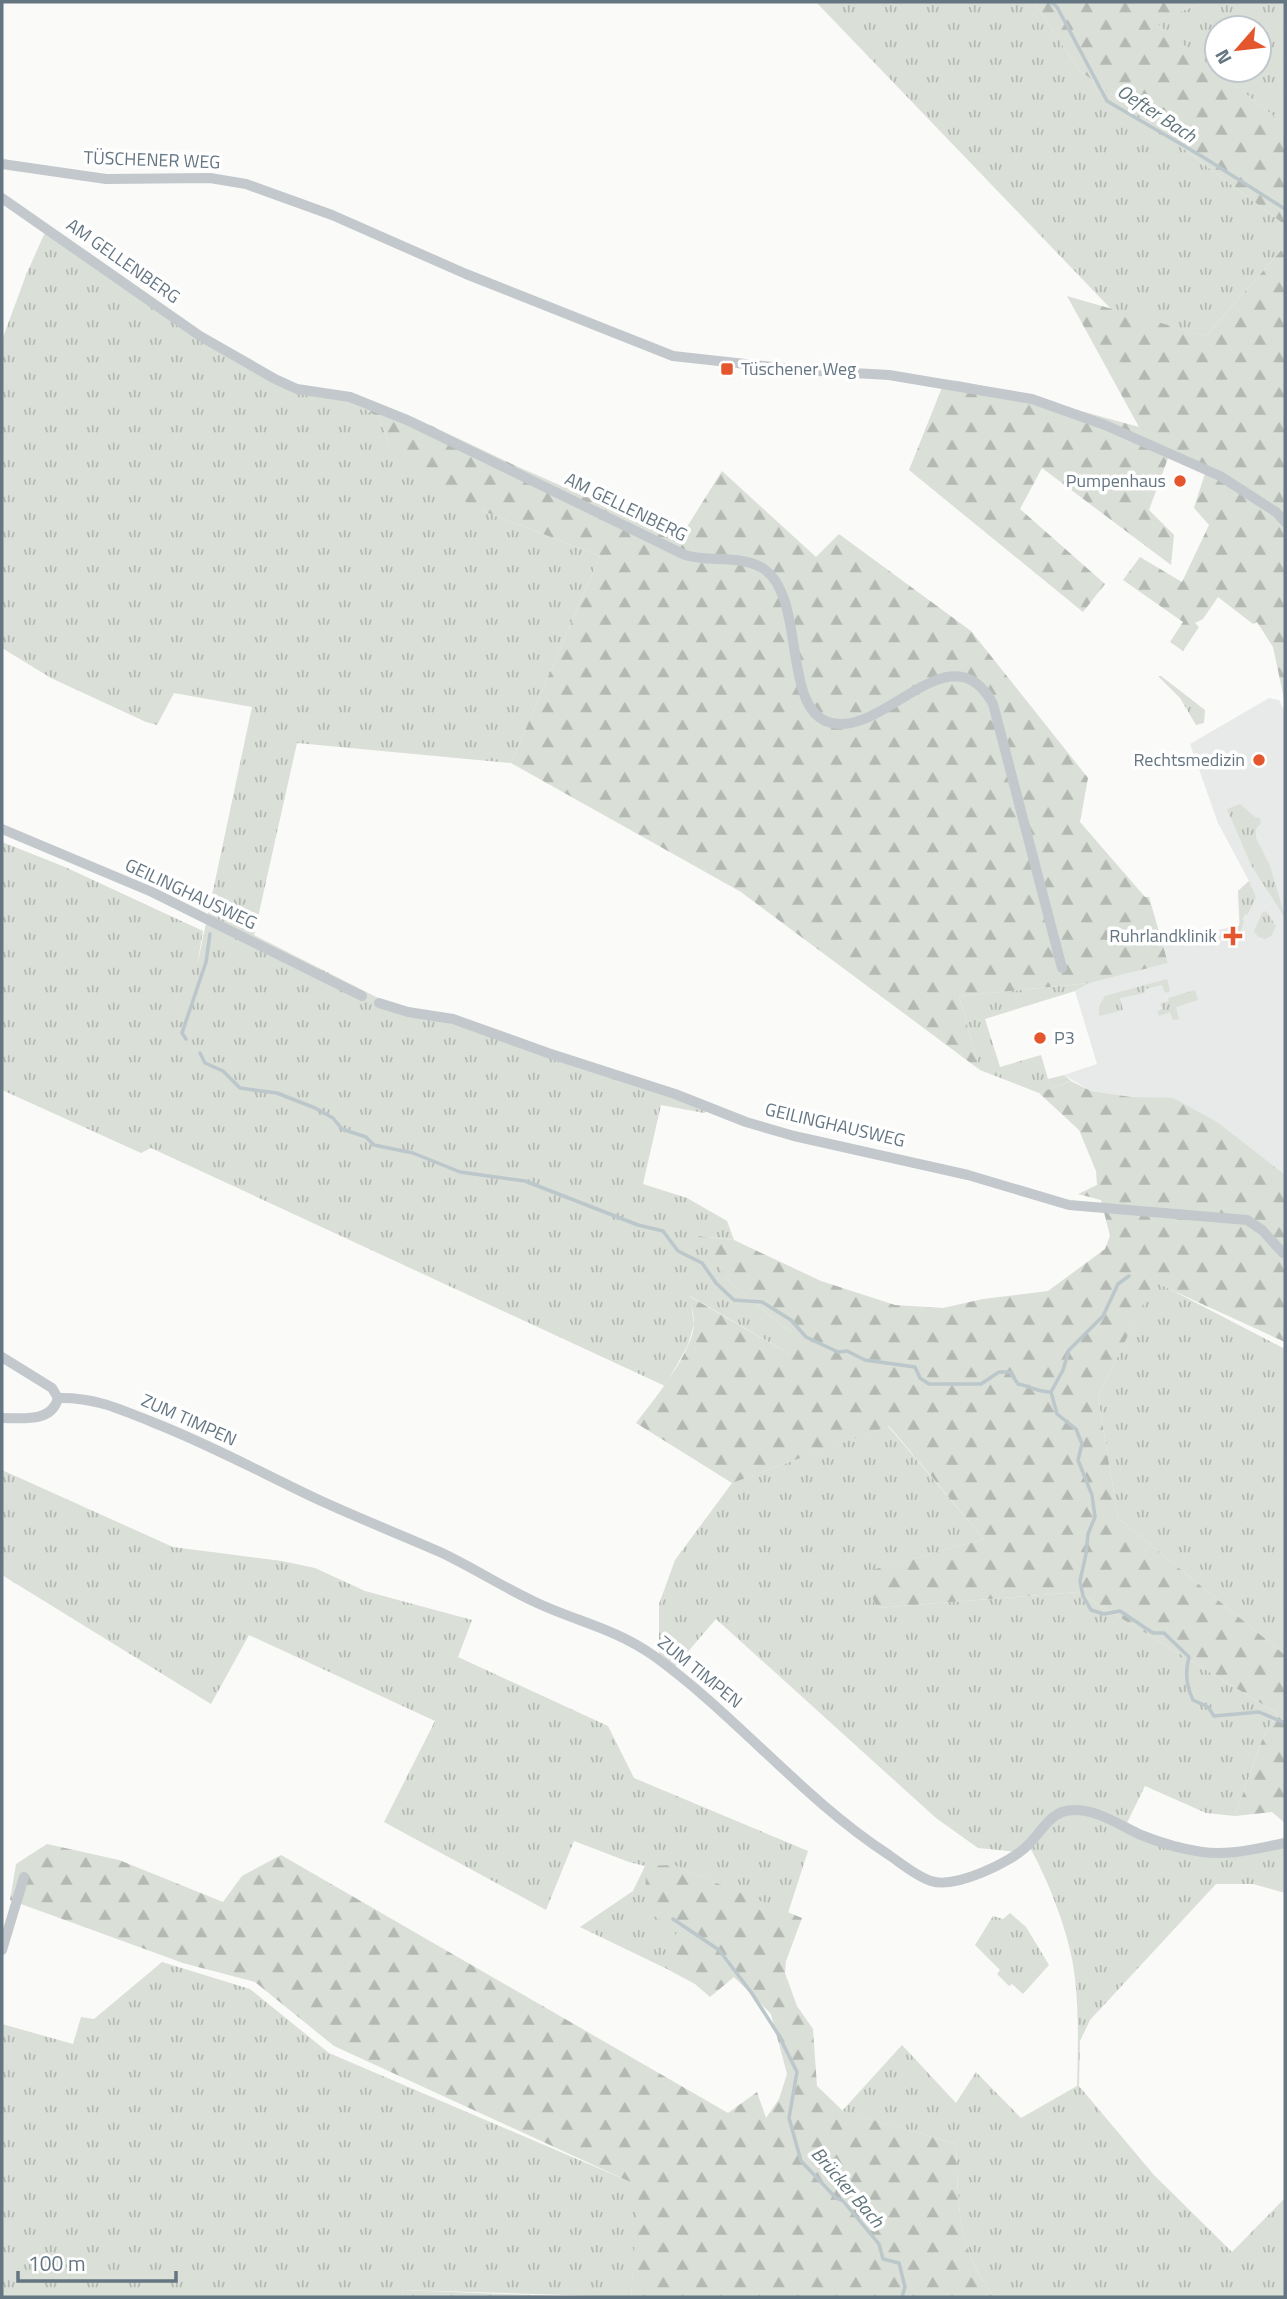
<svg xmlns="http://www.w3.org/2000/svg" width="1287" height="2299" font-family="'Titillium Web',sans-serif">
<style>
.built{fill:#e8e9e9}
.grass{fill:url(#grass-tufts);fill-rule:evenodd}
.forest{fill:url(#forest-firs)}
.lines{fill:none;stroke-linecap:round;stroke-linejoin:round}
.stream{stroke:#bbc7cb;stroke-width:3.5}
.minor{stroke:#c3c8cc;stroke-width:10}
.poi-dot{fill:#e4572e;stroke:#fff;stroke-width:2.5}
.labels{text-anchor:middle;stroke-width:7;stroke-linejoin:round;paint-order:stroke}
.street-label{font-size:18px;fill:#657683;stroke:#fff}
.poi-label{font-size:18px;fill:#657683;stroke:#fff;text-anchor:end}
.water-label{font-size:19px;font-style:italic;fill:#60757c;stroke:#fff}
</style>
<defs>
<pattern id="grass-tufts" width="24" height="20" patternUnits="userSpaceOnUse" patternTransform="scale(1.75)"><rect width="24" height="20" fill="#dadfd7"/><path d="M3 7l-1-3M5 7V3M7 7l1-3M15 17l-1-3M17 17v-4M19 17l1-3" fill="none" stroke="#b4b9b4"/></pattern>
<pattern id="forest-firs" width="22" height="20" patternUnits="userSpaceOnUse" patternTransform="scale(1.75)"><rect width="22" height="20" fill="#dadfd7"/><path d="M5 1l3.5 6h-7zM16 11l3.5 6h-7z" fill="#b4b9b4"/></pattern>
</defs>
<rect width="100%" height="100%" fill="#fafaf8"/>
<path class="built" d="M1269 698 1279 700 1285 712V1175L1131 1097 1091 1091 1064 1075 1097 1064 1075 991 1090 983 1168 963 1160 933 1172 930 1173 934 1177 937 1239 926 1238 891 1249 881 1218 823 1190 744Z"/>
<path class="grass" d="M816 2H1034L1079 70 1285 225V246L1206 336 1112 310Z
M1205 2H1285V125L1154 22ZM1217 28H1259V70H1217Z
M46 230 265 376 348 398 379 418 390 445 483 511 600 556 511 763 297 743 254 935 392 1005 715 1107 704 1113 661 1105 643 1184 687 1198 727 1221 734 1240 700 1236 729 1281 791 1333V1355L690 1296 694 1324 688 1345 665 1386 151 1148 141 1153 2 1090V842L65 867 203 931 197 966 252 707 174 693 157 725 146 722 51 678 2 648V340L26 275Z
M1158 676H1161L1205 710 1204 723 1196 725 1180 698Z
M1240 804 1255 817 1260 818 1261 823 1256 829V838L1270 866 1283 910H1285V918L1251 865 1227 809Z
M1249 881 1256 897 1247 915 1245 914 1242 920 1244 921 1239 937 1232 928 1239 926 1240 922 1238 891Z
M1266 911 1276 926 1271 936 1265 939 1258 937 1254 931 1262 913Z
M1167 979 1170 991 1165 993 1162 985 1145 989V993L1120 998 1123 1010 1099 1016V1006L1105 996Z
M1090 983 1075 991 985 1019 1000 1067 1041 1055 1048 1079 1064 1075 1071 1081 1039 1093 980 1070 959 996Z
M1195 990 1198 1000 1176 1007 1179 1019 1173 1020 1170 1012 1159 1016 1157 1011 1163 1009 1160 1004 1169 1001 1168 998Z
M1154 1281 1285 1349V1655L1118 1518 1098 1397Z
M888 1426 984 1539 862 1573 877 1608 1078 1592 1277 1713 1262 1740 1235 1816 1206 1813 1145 1786 1124 1829 1170 1849 1285 1847V1893L1253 1884H1216L1090 2020 1080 2041 1079 2086 1154 2175 1232 2252 1285 2198V2297H994C955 2243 959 2207 956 2144L842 2111 902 2045 956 2103 976 2072 1021 2118 1077 2086C1078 2050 1079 2014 1075 1978 1071 1938 1049 1881 1029 1846L1018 1852 978 1848 936 1818 716 1619 673 1669 659 1658V1604L675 1560 732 1483Z
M2 1470 173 1547 282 1561 315 1568 365 1591 472 1620 458 1657 608 1726 634 1778 808 1851 788 1913 673 1865 678 1931 665 1968 580 1927 633 1891 645 1866 629 1862 574 1841 546 1910 384 1822 435 1721 249 1635 211 1704 2 1575Z
M1010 1913 1026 1927 1049 1965 1023 1994 1012 1984 1009 1986 997 1974 1000 1970 975 1945 993 1916 1003 1919Z
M162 1962 250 1989 329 2053 640 2186 631 2297 403 2290 402 2297H2V2024L73 2044 81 2017 94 2019Z"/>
<path class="forest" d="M1034 2H1205L1155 22 1285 125V225L1079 70Z
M1285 246V703L1273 647 1257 622 1253 624 1218 597 1203 619 1195 623 1199 627 1183 651 1170 642 1183 622 1123 580 1140 557 1182 582 1209 525 1194 508 1207 467 1171 450 1149 510 1174 535 1171 565 1042 468 1020 509 1105 584 1083 612 909 470 945 380 959 381 1012 392 1139 427 1067 296 1206 336Z
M348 398 413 417 514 465 680 538 722 471 816 557 839 534 971 631 1088 778 1080 822 1145 897H1149L1168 963 1090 983 959 996 980 1070 741 892 511 763 600 556 483 511 433 483 407 466 390 445 379 418Z
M1071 1081 1091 1091 1131 1097 1173 1098 1217 1122 1285 1175V1342L1154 1282 1098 1397 1118 1518 1285 1655V1823L1272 1812 1235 1816 1262 1740 1277 1713 1078 1592 877 1608 861 1573 984 1539 889 1426 732 1483 636 1423C653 1401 694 1351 694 1323 694 1314 691 1304 689 1296L791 1355V1333L729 1281 698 1236 734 1240 821 1281 895 1305 943 1308 983 1299 1048 1291 1105 1249 1110 1236 1101 1200 1078 1194 1097 1185 1096 1171 1079 1130 1039 1093Z
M47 1844 119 1860 223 1902 242 1876 281 1855 728 2113 757 2092 766 2118 779 2099 787 2074 771 2014 734 1977 710 1997 695 1984 665 1968 677 1931 645 1910 646 1866 673 1865 802 1918 786 1961 785 1973 797 2006 813 2029 817 2086 843 2111 956 2144C959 2207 955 2243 994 2297H631L639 2186 334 2046 255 1982 183 1963 10 1900 16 1864Z
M403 2290 582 2297H402Z"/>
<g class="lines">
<path class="stream" d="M1051 2 1057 7 1107 101 1203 157 1285 209
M186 1039 182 1033 206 962 210 934
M200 1053 205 1063 223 1071 240 1088 277 1093 315 1108 333 1118 342 1129 366 1137 374 1145 413 1153 460 1172 525 1181 638 1225 663 1231 678 1251 702 1263 716 1283 734 1300 762 1302 791 1320 806 1337 838 1352 847 1351 865 1360 915 1367 920 1378 929 1384H981L999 1372H1010L1018 1384C1030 1386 1038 1392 1051 1392L1057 1414 1076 1429 1082 1444 1078 1460 1092 1495 1095 1517 1088 1534 1086 1554 1080 1581 1083 1596 1091 1610 1104 1614 1120 1611 1153 1633H1164L1189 1657C1185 1673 1186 1685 1193 1700L1208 1707 1214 1716 1259 1712 1285 1723
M1051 1392 1063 1370 1069 1350 1103 1316 1118 1284 1129 1276
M673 1919 719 1950 751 1992 778 2034 797 2072 789 2118 801 2161 836 2198 843 2201 879 2244 883 2259 899 2263 905 2287 902 2297"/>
<path class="minor" d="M2 164 106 179 210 178 246 184 332 215 466 274 673 356 800 370 889 375 1032 399 1105 425 1220 476 1276 512 1285 522
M2 198 200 336 275 379 297 389 350 397 407 420 685 555C710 563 741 554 764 569 806 598 782 706 828 722 882 741 951 625 993 704L1062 968
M2 829 152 892 362 996
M379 1003 408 1012 453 1019 548 1053 675 1094 746 1122 794 1136 968 1175 1069 1205 1247 1220 1262 1230 1283 1253
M2 1357 52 1388 58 1398
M58 1398C94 1397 120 1409 152 1422 209 1444 262 1473 317 1499 358 1518 399 1534 440 1552 472 1567 501 1586 533 1601 574 1621 615 1628 654 1656 737 1716 803 1799 889 1855 902 1864 916 1876 931 1881 954 1889 1010 1863 1027 1846 1039 1835 1047 1818 1062 1812 1088 1803 1119 1825 1141 1835 1161 1843 1181 1849 1202 1852 1230 1856 1258 1848 1285 1843
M2 1418C22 1418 52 1423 58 1398
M2 1950 24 1877"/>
</g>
<g class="poi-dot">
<rect x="720" y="362" width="14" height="14" rx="3.5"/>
<circle cx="1180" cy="481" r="7"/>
<circle cx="1259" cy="760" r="7"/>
<path d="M1229.5 925.5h7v7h7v7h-7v7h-7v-7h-7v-7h7z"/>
<circle cx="1040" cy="1038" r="7"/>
</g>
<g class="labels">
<g class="street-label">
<text transform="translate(152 160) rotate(2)" y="6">TÜSCHENER WEG</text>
<text transform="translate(123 261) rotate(35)" y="6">AM GELLENBERG</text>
<text transform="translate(626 507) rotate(26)" y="6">AM GELLENBERG</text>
<text transform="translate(191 894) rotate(25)" y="6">GEILINGHAUSWEG</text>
<text transform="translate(835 1125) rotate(13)" y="6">GEILINGHAUSWEG</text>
<text transform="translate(189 1420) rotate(24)" y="6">ZUM TIMPEN</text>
<text transform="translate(700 1672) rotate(39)" y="6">ZUM TIMPEN</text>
</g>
<g class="poi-label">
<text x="741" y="375" text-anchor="start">Tüschener Weg</text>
<text x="1166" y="487">Pumpenhaus</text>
<text x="1245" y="766">Rechtsmedizin</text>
<text x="1217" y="942">Ruhrlandklinik</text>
<text x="1054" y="1044" text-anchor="start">P3</text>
</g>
<g class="water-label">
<text transform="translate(1157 113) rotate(33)" y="7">Oefter Bach</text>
<text transform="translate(848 2187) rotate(49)" y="7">Brücker Bach</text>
</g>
</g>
<rect width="1287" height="2299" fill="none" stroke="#657683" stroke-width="7"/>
<g transform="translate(1238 49) rotate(242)"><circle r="33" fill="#ffffff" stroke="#c1c8cd" stroke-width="2"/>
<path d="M0-5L12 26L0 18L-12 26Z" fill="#e4572e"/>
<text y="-10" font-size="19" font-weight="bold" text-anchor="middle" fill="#657683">N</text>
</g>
<path d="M18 2271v10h158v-10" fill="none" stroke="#657683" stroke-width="3.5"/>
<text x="28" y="2271" font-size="21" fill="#657683" stroke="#ffffff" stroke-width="5" paint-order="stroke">100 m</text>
</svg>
